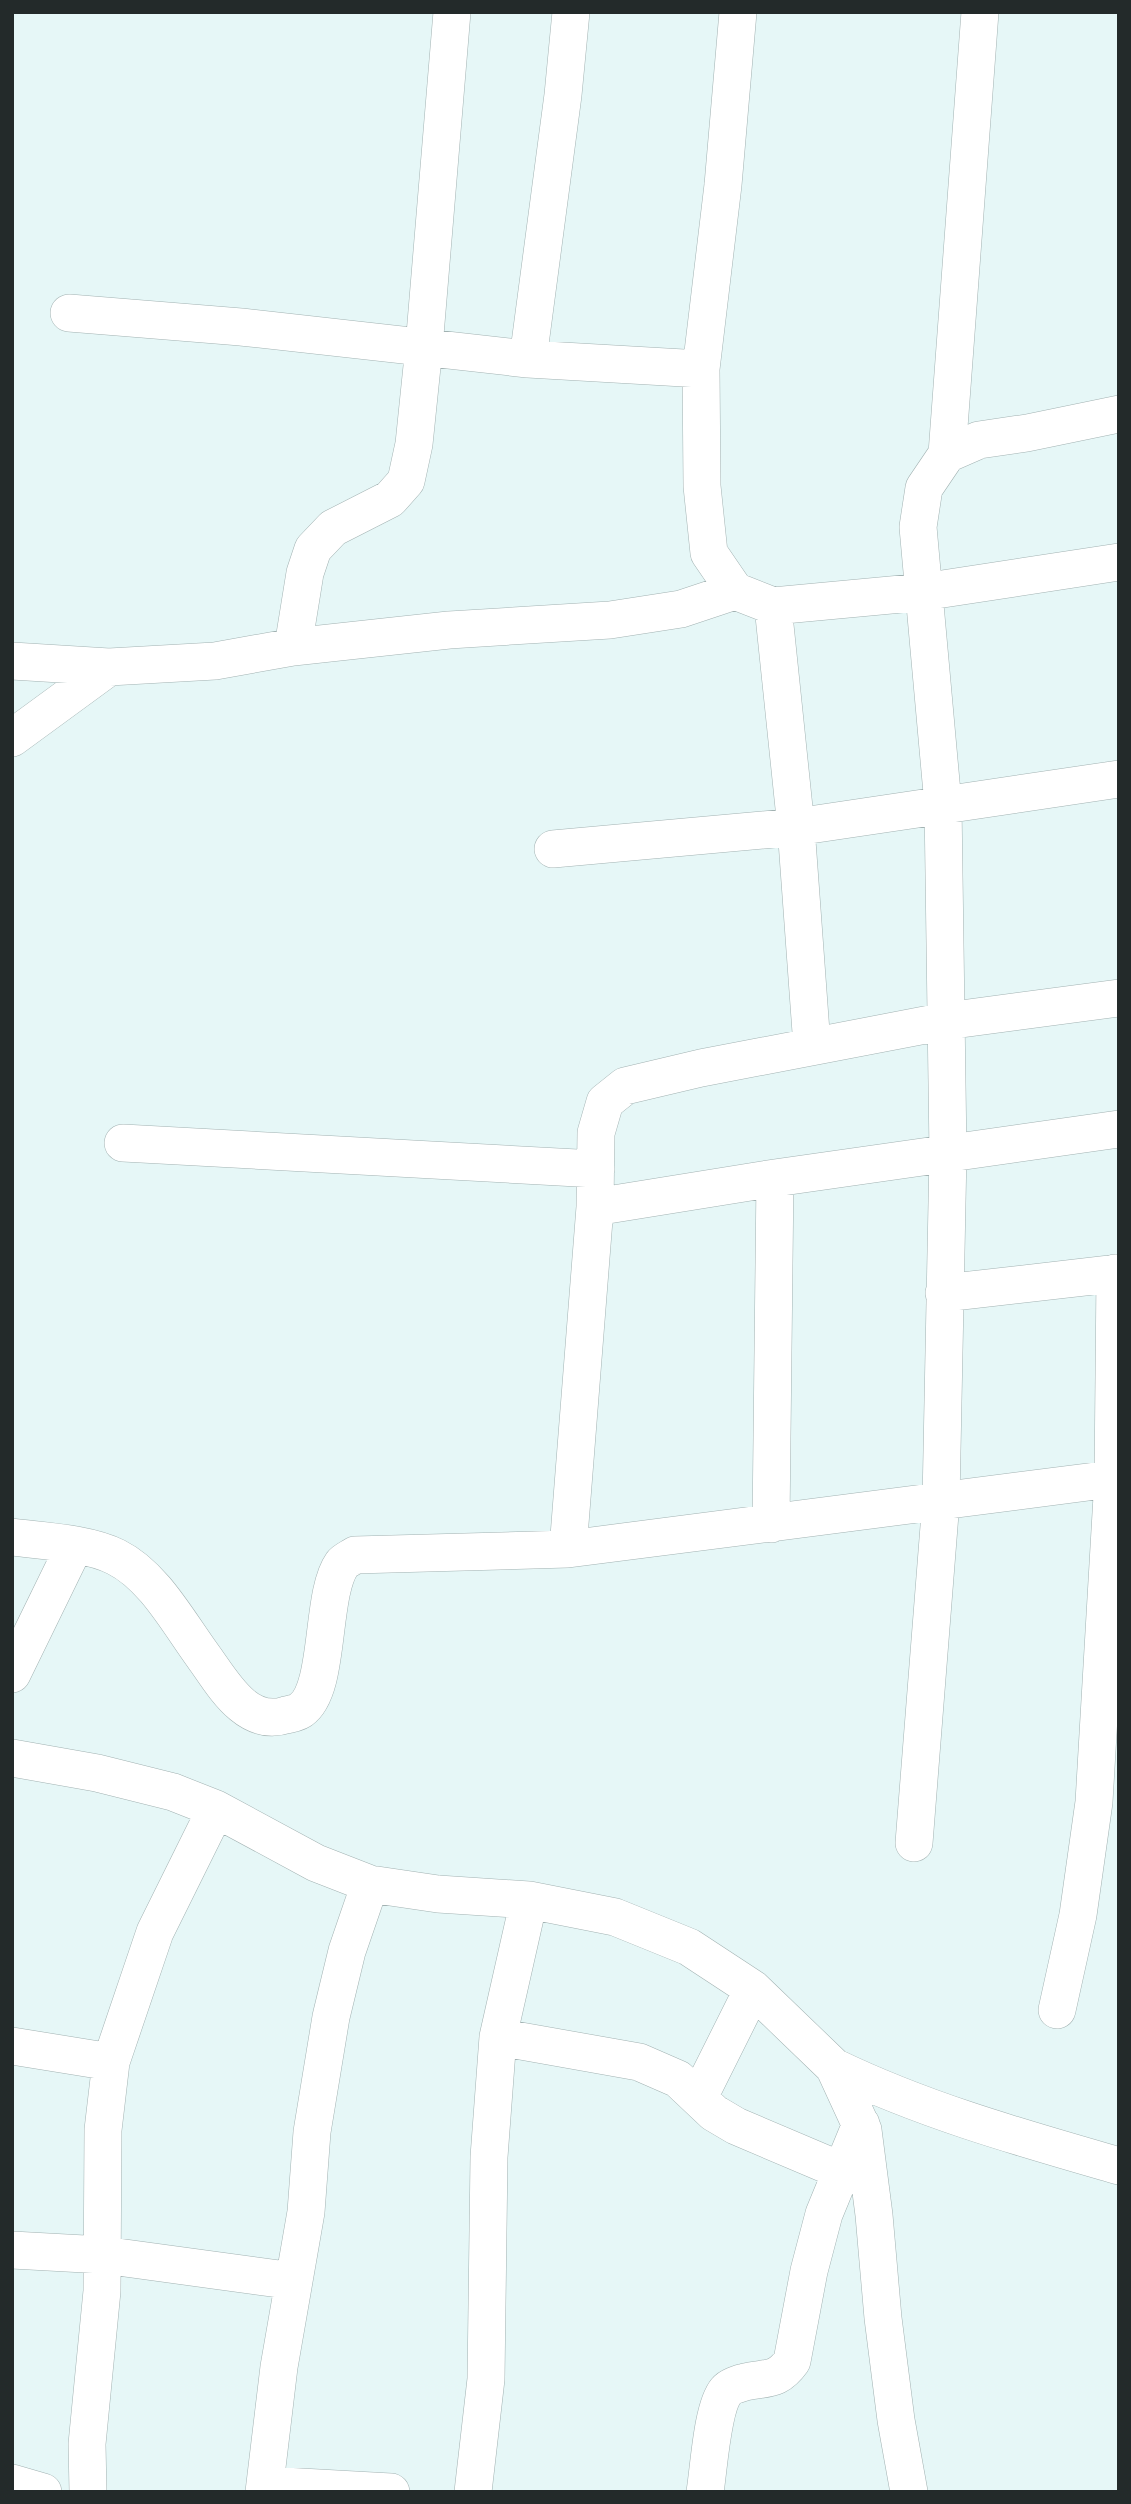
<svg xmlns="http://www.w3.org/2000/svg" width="1131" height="2504" font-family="Inter,sans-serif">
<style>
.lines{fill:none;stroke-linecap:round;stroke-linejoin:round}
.minor-casing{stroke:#a2b2b2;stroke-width:38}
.minor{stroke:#fff;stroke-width:37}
</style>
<rect width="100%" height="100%" fill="#e6f7f7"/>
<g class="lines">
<g class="minor-casing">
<path id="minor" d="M738 12 723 185 701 369 702 486 709 553 735 591 773 606 796 827 812 1046
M69 313 241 327 528 359 701 369
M528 359 563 95 571 12
M947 454 980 12
M773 606 923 592 1119 562
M293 647 305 573 313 549 333 528 390 499 406 481 414 444 424 347 452 12
M12 661 109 667 215 661 293 647 449 630 610 620 681 609 735 591
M12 738 109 667
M553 849 796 827 1119 779
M123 1143 596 1169
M595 1207 775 1178 1119 1129
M944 1293 1119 1273
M771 1524 775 1178
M12 1537C43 1541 89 1543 116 1557 154 1576 178 1622 203 1656 222 1682 246 1728 286 1715 290 1714 298 1713 301 1710 331 1689 320 1595 342 1564 345 1560 351 1558 355 1555L568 1549 1119 1478
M568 1549 595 1207 596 1133 605 1102 625 1086 701 1068 946 1021 1119 998
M12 1674 75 1545
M12 1758 97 1773 173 1792 216 1809 316 1863 370 1884 438 1894 529 1900 615 1917 689 1947 753 1989 834 2067 863 2130 874 2215 883 2318 896 2420 909 2492
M914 1843 941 1501 948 1153 943 804 918 527 924 488 947 454 979 440 1027 433 1119 414
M1057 2010 1078 1915 1094 1802 1113 1479 1115 1273
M498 2037 639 2062 678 2079 714 2113 736 2126 842 2171
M12 2046 111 2062
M834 2067C925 2111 1022 2138 1119 2166
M699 2097 753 1989
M12 2250 103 2255 294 2281
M12 2483 43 2492
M265 2485 391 2492
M88 2492 87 2444 102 2291 103 2130 111 2062 155 1932 216 1809
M264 2492 279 2367 306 2212 312 2132 331 2017 347 1951 370 1884
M473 2492 486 2379 489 2157 498 2037 529 1900
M705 2492C709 2468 712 2408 726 2391 730 2386 738 2384 745 2382 767 2377 777 2382 792 2361L809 2271 824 2214 861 2124"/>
</g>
<use href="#minor" class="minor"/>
</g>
<rect width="1131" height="2504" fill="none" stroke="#232a2a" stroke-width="28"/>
</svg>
